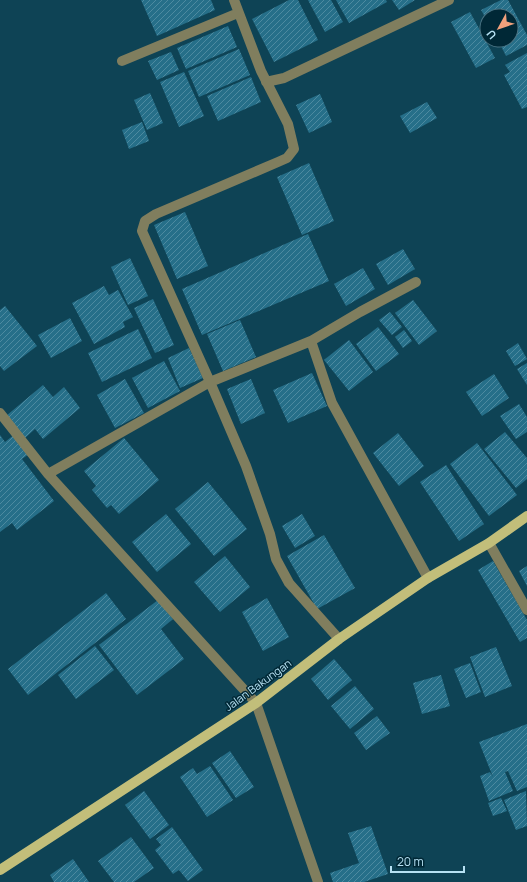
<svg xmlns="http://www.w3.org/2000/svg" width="527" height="882" font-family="Manrope,sans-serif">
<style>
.building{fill:url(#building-hatch)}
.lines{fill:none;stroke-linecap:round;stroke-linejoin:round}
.minor{stroke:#807e5e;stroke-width:10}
.major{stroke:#c2be7a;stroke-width:10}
.labels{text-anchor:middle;stroke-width:3;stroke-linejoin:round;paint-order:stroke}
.street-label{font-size:11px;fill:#b6e1f3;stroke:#002836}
</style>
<defs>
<pattern id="building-hatch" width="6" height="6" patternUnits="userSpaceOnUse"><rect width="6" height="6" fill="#266f89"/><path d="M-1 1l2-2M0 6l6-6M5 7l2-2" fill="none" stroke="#4d8aa0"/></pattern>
</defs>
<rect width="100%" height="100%" fill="#0e4355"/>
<path class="building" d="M141 0H211L215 10 157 36Z
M289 0H298L318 40 274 62 252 19Z
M308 0H331L343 22 325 32Z
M336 0H386L387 2 349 23Z
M392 0H415L399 10Z
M501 0H508L527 35V45L506 56 498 40H511V16H487V20L481 10Z
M470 12 495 58 476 68 451 22Z
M228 26 237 47 186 69 177 48Z
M239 49 250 75 199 97 188 71Z
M171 52 179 70 157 80 148 61Z
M527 53V107L522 109 504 75 510 72 505 65Z
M184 72 204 116 179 127 160 82Z
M251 77 261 102 218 121 207 96Z
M150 93 163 123 147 130 134 100Z
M320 94 332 122 309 133 296 105Z
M427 102 437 118 410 133 400 116Z
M142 122 149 141 129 149 122 130Z
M309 163 334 221 302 235 277 177Z
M185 212 208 266 177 279 154 225Z
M308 234 329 281 202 335 182 289Z
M403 249 415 269 388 285 376 264Z
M130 258 148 296 128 305 111 267Z
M363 268 375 289 346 306 334 284Z
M104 286 109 295 118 290 133 317 123 322 125 327 94 344 72 303Z
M153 299 174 345 155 353 134 308Z
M413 300 437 331 419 345 395 313Z
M5 306 37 346 4 371 0 366V310Z
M390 312 402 327 392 335 379 320Z
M70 318 82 341 51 358 38 335Z
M240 320 256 357 223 371 207 334Z
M378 327 399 354 376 371 356 344Z
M138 329 152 358 102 382 88 353Z
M404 330 412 341 403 348 395 337Z
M349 340 373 372 349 391 324 360Z
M518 343 527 359 515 366 506 351Z
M189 348 203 378 180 388 168 358Z
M164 361 180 391 148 408 132 378Z
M527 363V385L517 369Z
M312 373 327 406 288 423 273 390Z
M494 374 509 398 482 416 466 392Z
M125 379 144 413 115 428 97 395Z
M251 379 265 413 241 424 227 389Z
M43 385 53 397 64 387 80 408 43 439 35 429 25 438 6 416Z
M519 404 527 417V432L516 439 500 416Z
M505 432 527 458V479L516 488 484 449Z
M398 433 424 466 399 486 373 453Z
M15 434 29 454 22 459 54 501 17 530 12 523 0 532V435L5 442Z
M124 438 159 480 119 514 111 505 107 508 92 490 96 486 84 471Z
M477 443 517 495 489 516 450 464Z
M446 465 484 524 459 541 420 482Z
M208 482 247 529 214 556 175 509Z
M166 514 191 544 157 572 132 542Z
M302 514 315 536 295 548 282 526Z
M324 535 355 588 317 609 287 556Z
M225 556 250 587 220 612 194 582Z
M493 561 527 620V638L520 642 478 570Z
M527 566V586L519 571Z
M106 593 126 619 28 695 8 669Z
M267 598 289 637 263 651 242 612Z
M158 600 173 619 161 629 184 659 137 695 99 645Z
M95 646 114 670 76 699 58 675Z
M496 647 512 686 485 697 470 657Z
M334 659 352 680 328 700 311 679Z
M470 663 481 692 466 698 454 669Z
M441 675 450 706 422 714 413 683Z
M355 686 374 709 350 729 331 706Z
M377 716 390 733 366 750 354 733Z
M527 724V787L517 791 508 771 505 772 513 791 489 801 480 776 490 772 493 777 479 742Z
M230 751 254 787 236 798 212 763Z
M210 766 233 800 207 817 180 777 193 768 197 774Z
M144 791 169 825 150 839 125 805Z
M526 791 527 826 516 830 504 800Z
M501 798 507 811 493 816 488 803Z
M371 826 388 874 364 882H333L330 873 359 863 348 833Z
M172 827 203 870 188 881 179 870 173 874 155 850 161 845 156 839Z
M131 837 154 868 134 882H114L98 861Z
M73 859 89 882H54L50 875Z"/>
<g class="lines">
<path class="minor" d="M122 61 238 13
M266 82 284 78 449 0
M311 341 332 403 428 578
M0 413 48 474 256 703 318 882
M48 474 210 382 142 231 145 221 156 214 278 162 287 158 294 149 288 124 261 71 234 0
M489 543 527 610
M339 639 289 583 276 559 270 534 246 466 210 382 311 341 360 312 416 282"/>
<path class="major" d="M0 870 256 703 339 639 428 578 489 543 527 516"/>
</g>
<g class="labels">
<g class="street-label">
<text transform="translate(258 685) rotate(-36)" y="4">Jalan Bakungan</text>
</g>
</g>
<g transform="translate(499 28) rotate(230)"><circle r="19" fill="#002836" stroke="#497282"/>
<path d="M0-3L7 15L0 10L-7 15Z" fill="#f1a17c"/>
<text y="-6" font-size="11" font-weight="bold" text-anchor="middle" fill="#b6e1f3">U</text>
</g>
<path d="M391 866v6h73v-6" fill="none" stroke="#b6e1f3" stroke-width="2"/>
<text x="397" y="866" font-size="12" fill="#b6e1f3" stroke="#002836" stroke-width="3" paint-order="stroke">20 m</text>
</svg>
